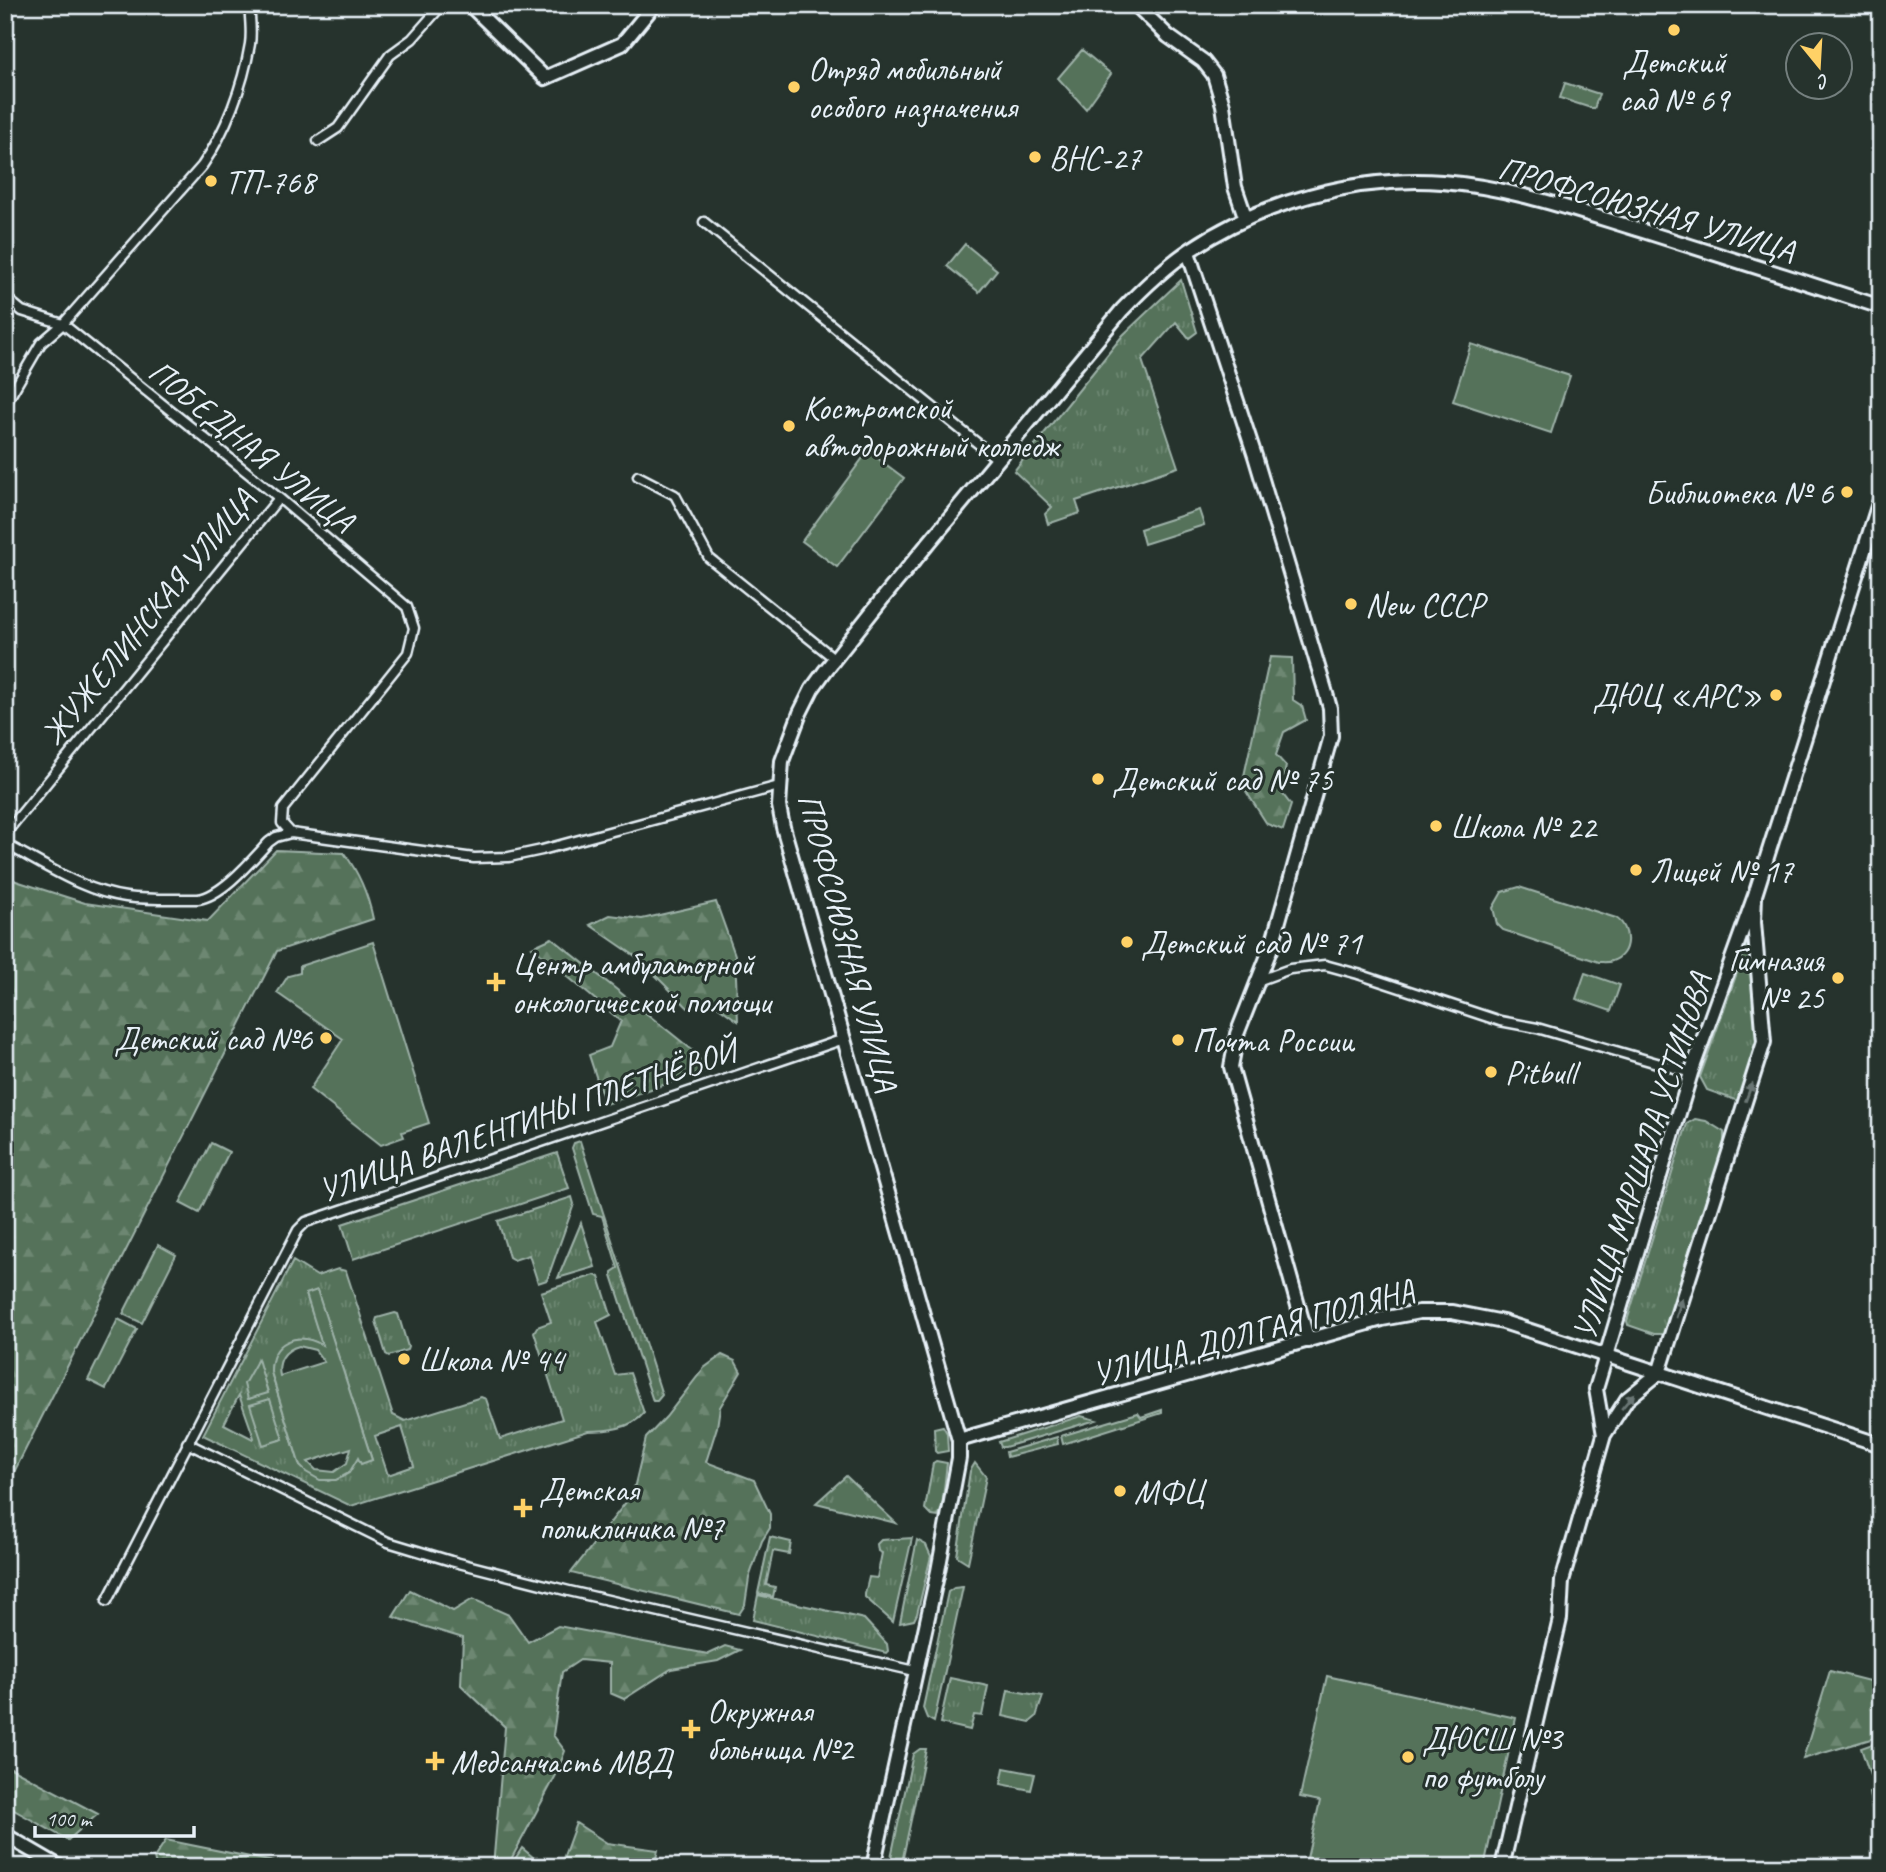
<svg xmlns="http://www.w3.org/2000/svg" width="1886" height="1872" font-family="Caveat,sans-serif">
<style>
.grass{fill:url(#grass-tufts);stroke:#9eb2a9;stroke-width:2;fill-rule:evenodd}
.forest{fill:url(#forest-firs);stroke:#9eb2a9;stroke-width:2}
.park{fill:#55725a;stroke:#9eb2a9;stroke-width:2;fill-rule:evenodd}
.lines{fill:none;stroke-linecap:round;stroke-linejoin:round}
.street-casing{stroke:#e8f1f8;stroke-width:13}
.secondary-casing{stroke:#e8f1f8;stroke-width:18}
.street{stroke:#26332d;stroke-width:8}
.secondary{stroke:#26332d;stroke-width:12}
.oneway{fill:#6a7674}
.poi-dot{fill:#ffd166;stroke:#26332d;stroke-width:2.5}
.labels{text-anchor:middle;stroke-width:6;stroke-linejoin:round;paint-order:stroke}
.poi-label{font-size:33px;fill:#e8f1f8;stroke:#26332d;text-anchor:start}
.street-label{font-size:33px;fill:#e8f1f8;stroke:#26332d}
</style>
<defs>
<pattern id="grass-tufts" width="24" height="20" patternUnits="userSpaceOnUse" patternTransform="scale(1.75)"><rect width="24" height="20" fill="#55725a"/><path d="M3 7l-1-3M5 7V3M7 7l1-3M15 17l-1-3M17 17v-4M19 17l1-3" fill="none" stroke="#6d8772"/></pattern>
<pattern id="forest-firs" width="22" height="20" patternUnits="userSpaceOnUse" patternTransform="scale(1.75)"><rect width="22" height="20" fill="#55725a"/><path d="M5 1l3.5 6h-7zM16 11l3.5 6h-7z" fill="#6d8772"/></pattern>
</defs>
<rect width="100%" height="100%" fill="#26332d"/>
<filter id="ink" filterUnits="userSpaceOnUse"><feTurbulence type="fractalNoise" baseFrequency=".0143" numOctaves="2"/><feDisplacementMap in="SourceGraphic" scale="14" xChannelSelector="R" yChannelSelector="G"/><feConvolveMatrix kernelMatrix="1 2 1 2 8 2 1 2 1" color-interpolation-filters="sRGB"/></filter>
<g filter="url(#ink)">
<path class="grass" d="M1181 280 1197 332 1189 338 1176 322 1142 360 1178 467 1076 501 1080 513 1048 524 1045 514 1052 507 1014 471 1123 335Z
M1750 936 1759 1034 1738 1101 1707 1090 1700 1077Z
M1695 1119 1706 1121 1724 1132V1153L1667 1328 1664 1334H1654L1628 1325 1627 1321 1687 1124Z
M580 1141 662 1395 657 1401H653L612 1275V1272L618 1268 602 1216 593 1214 572 1148 574 1143Z
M557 1153 569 1188 353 1259 342 1224Z
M572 1197 574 1204 547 1280 538 1283 529 1255 514 1260 509 1257 498 1221Z
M581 1223 595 1267 558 1278Z
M293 1261 317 1276 338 1269 346 1271 393 1415 405 1421 481 1397 486 1399 500 1439 562 1419 534 1332 537 1327 551 1322 541 1292 595 1275 599 1277 611 1315 597 1322 615 1375 630 1373 644 1413C631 1429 607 1431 588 1431L351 1506 203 1435ZM317 1291 372 1460 361 1463 358 1457 343 1477 328 1481 300 1466 271 1372C271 1343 299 1330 323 1346L306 1294ZM257 1360 268 1392 249 1399H248ZM239 1395 254 1438 253 1439 224 1424ZM402 1427 414 1466 388 1475 375 1436Z
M395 1313 398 1314 408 1347 407 1350 389 1356 386 1354 376 1321 377 1318Z
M1162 1410V1413L1063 1444 1061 1436 1138 1413 1141 1417Z
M1081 1416 1096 1420 1005 1447H1001L999 1442Z
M943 1426 947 1433 948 1451 937 1453 935 1451 934 1428Z
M1057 1437 1058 1444 1007 1457 1006 1452Z
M936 1461 947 1463 942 1507 938 1517 932 1516 925 1509 933 1463Z
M975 1463 986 1477 968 1563 957 1556 970 1471Z
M846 1476 896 1523 816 1503Z
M770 1537 791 1542 789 1554 773 1551 766 1585 775 1587 773 1597 758 1593Z
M912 1538 893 1622 865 1597V1594L869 1577 877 1578 882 1553 878 1551 877 1544 881 1540Z
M917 1540 926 1545 931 1556 917 1614 914 1620 900 1623Z
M963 1587 934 1722 927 1718 923 1708 948 1592 954 1588Z
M758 1595 864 1619 887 1644 888 1651 886 1653 753 1620Z
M950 1678 988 1686 982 1716 974 1715 970 1730 940 1723Z
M1008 1690 1043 1696 1036 1717 1030 1722 1003 1716Z
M920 1749H926L901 1867H889L913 1754Z
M1004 1768 1035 1774 1031 1790 1001 1784Z"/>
<path class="forest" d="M1270 657 1292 658 1293 700 1302 706 1306 720 1284 732 1276 755 1286 766 1281 792 1291 805 1283 830 1267 824 1242 785Z
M276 850 344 853C360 874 368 894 373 919L277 951 5 1490V873L16 881 85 903 208 921Z
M716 902 735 955 738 1021 713 1003 688 1008 638 958 590 925 610 915 642 919Z
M552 938 701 1057 706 1071 605 1104 589 1055 610 1047 621 1021 532 947Z
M722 1355 735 1361 741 1372 720 1407 717 1427 706 1462 754 1480 770 1514V1528L762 1541 749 1578 745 1605 739 1614 571 1573 633 1493 646 1438 666 1417 704 1368Z
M410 1590 453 1611 473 1599 509 1615 528 1642 558 1626 708 1654 725 1646 740 1650 718 1661 671 1669 624 1699 610 1693V1663L580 1660 562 1672 553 1735 565 1751 556 1775 507 1867H493L505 1727 461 1685 463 1638 393 1617Z
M1830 1671 1881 1684V1736L1803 1759Z
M5 1765 98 1814 68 1840 5 1805Z
M1881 1787V1859L1869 1793Z
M576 1823 607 1843 658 1850 654 1867H560Z
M166 1840 299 1867H156L154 1858Z
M522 1848 545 1867H510Z"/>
<path class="park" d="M1082 50 1111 74 1086 109 1058 78Z
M1565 83 1599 94 1594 109 1560 98Z
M965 244 997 270 979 292 947 266Z
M1471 344 1570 376 1551 433 1453 401Z
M868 451 904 478 837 567 802 541Z
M1199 510 1204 525 1144 544 1140 529Z
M1519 887 1616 918C1631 927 1632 955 1612 961 1608 963 1603 962 1599 962L1503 930 1497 924 1493 908 1502 892Z
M373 942 429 1123 402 1132 404 1137 381 1145 310 1089 343 1039 277 993 288 976 300 973V966Z
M1585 973 1620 985 1611 1011 1576 999Z
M211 1143 229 1152 199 1213 180 1203Z
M158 1245 176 1255 142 1323 123 1314Z
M317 1290 372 1460 361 1464 358 1458 349 1473 336 1480H320L306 1472 300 1466 271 1372C271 1341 297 1331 322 1345L306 1294ZM299 1346 315 1350 324 1362 280 1376C277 1361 284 1350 299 1346ZM351 1448 347 1463 334 1472 316 1470 308 1462Z
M118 1319 137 1329 106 1389 88 1380Z
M258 1359 268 1393 248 1399 244 1384Z
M270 1399 283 1439 263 1445 250 1405Z
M1327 1676 1516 1718 1484 1867H1305L1320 1801 1300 1797Z
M1881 1741V1772L1870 1775 1861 1748Z"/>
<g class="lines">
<g class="street-casing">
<path id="street" d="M5 7 6 5
M318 141 338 128 390 55 412 39 442 5
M704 222 997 459
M5 297 22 311 63 324 279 498 407 607 414 628 408 653 283 809 282 823 291 833 474 858 509 857 542 850 779 786
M5 405 41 343 63 324 202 166C226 131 243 86 250 44 252 32 250 18 249 5
M638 476 675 495 709 558 835 659
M5 834 279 498
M5 844C44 864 82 891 126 897 149 900 174 899 198 899 222 896 252 860 269 842L276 837 291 833
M1260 980 1290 969 1325 965 1358 974 1500 1021 1537 1028 1691 1073
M187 1443 388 1542 451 1561 569 1591 915 1671
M107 1601 298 1230 306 1222 844 1039"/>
</g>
<g class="secondary-casing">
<path id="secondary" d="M470 5 545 78 622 44 654 5
M1136 5 1168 36 1203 61 1214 75 1223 105 1235 187 1246 219
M1188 252 1255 456 1325 690 1330 708 1331 736 1272 945 1237 1034 1231 1067 1308 1341
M1604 1435 1596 1389 1691 1073 1755 895 1881 497
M959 1440 1382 1319 1419 1312H1452L1503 1322 1881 1445
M5 1835 60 1867
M873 1867 938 1571 959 1458V1440L783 827 779 806 782 761 800 713 812 689 825 671 883 598 1122 310C1143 288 1165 267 1190 250 1261 202 1356 176 1442 182 1511 187 1577 211 1643 231 1722 256 1802 281 1881 307
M1502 1867 1560 1619 1562 1581 1604 1435 1627 1399 1659 1373 1764 1042 1754 922 1755 895"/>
</g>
<use href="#street" class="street"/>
<use href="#secondary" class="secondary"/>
</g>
<defs><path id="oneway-solid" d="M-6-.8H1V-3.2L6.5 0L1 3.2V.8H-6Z" transform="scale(1.75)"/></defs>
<g class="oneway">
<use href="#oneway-solid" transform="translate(1749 1092) rotate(-69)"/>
<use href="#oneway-solid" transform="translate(1679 1308) rotate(-73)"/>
<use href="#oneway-solid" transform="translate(1628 1401) rotate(-50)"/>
</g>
</g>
<g class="poi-dot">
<circle cx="1674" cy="30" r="7"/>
<circle cx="794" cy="87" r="7"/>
<circle cx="1035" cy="157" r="7"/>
<circle cx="211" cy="181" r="7"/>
<circle cx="789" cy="426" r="7"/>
<circle cx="1847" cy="492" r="7"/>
<circle cx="1351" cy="604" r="7"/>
<circle cx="1776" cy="695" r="7"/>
<circle cx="1098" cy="779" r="7"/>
<circle cx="1436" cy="826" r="7"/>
<circle cx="1636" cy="870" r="7"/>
<circle cx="1127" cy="942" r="7"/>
<circle cx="1838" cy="978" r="7"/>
<path d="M492.5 971.5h7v7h7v7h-7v7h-7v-7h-7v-7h7z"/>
<circle cx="326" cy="1038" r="7"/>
<circle cx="1178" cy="1040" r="7"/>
<circle cx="1491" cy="1072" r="7"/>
<circle cx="404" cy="1359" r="7"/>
<circle cx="1120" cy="1491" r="7"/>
<path d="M519.5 1497.5h7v7h7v7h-7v7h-7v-7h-7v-7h7z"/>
<path d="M687.5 1718.5h7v7h7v7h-7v7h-7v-7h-7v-7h7z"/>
<circle cx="1408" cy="1757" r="7"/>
<path d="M431.5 1750.5h7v7h7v7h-7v7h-7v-7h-7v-7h7z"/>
</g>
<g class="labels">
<g class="poi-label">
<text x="1674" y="73" text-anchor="middle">Детский<tspan x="1674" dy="38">сад № 69</tspan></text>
<text x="808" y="80">Отряд мобильный<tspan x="808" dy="38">особого назначения</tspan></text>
<text x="1049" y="169">ВНС-27</text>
<text x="225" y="193">ТП-768</text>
<text x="803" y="419">Костромской<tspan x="803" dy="38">автодорожный колледж</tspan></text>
<text x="1833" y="504" text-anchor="end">Библиотека № 6</text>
<text x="1365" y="616">New СССР</text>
<text x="1762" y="707" text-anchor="end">ДЮЦ «АРС»</text>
<text x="1112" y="791">Детский сад № 75</text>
<text x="1450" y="838">Школа № 22</text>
<text x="1650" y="882">Лицей № 17</text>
<text x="1141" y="954">Детский сад № 71</text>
<text x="1824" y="971" text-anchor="end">Гимназия<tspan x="1824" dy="38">№ 25</tspan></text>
<text x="512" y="975">Центр амбулаторной<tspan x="512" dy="38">онкологической помощи</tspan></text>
<text x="312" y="1050" text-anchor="end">Детский сад №6</text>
<text x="1192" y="1052">Почта России</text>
<text x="1505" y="1084">Pitbull</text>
<text x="418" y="1371">Школа № 44</text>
<text x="539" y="1501">Детская<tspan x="539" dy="38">поликлиника №7</tspan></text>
<text x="1134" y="1503">МФЦ</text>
<text x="707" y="1722">Окружная<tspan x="707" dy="38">больница №2</tspan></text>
<text x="1422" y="1750">ДЮСШ №3<tspan x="1422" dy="38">по футболу</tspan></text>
<text x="451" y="1773">Медсанчасть МВД</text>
</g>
<g class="street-label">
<text transform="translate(1647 208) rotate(16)" y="12">ПРОФСОЮЗНАЯ УЛИЦА</text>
<text transform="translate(252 445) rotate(39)" y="12">ПОБЕДНАЯ УЛИЦА</text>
<text transform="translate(147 616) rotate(-51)" y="12">ЖУЖЕЛИНСКАЯ УЛИЦА</text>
<text transform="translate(849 942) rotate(75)" y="12">ПРОФСОЮЗНАЯ УЛИЦА</text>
<text transform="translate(527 1119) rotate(-19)" y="12">УЛИЦА ВАЛЕНТИНЫ ПЛЕТНЁВОЙ</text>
<text transform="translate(1641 1156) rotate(-72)" y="12">УЛИЦА МАРШАЛА УСТИНОВА</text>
<text transform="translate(1253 1331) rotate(-15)" y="12">УЛИЦА ДОЛГАЯ ПОЛЯНА</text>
</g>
</g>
<rect width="1886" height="1872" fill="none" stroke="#26332d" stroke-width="28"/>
<rect x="14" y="14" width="1858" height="1844" fill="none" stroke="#e8f1f8" stroke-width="2.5" filter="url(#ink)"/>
<g transform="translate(1819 66) rotate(162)"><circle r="33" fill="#26332d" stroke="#747f7e" stroke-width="2"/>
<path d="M0-5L12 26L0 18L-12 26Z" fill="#ffd166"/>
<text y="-10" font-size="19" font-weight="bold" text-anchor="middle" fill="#e8f1f8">С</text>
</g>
<path d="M35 1826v10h159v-10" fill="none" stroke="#e8f1f8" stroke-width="3.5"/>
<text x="46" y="1826" font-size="21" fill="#e8f1f8" stroke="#26332d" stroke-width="5" paint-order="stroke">100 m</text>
</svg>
